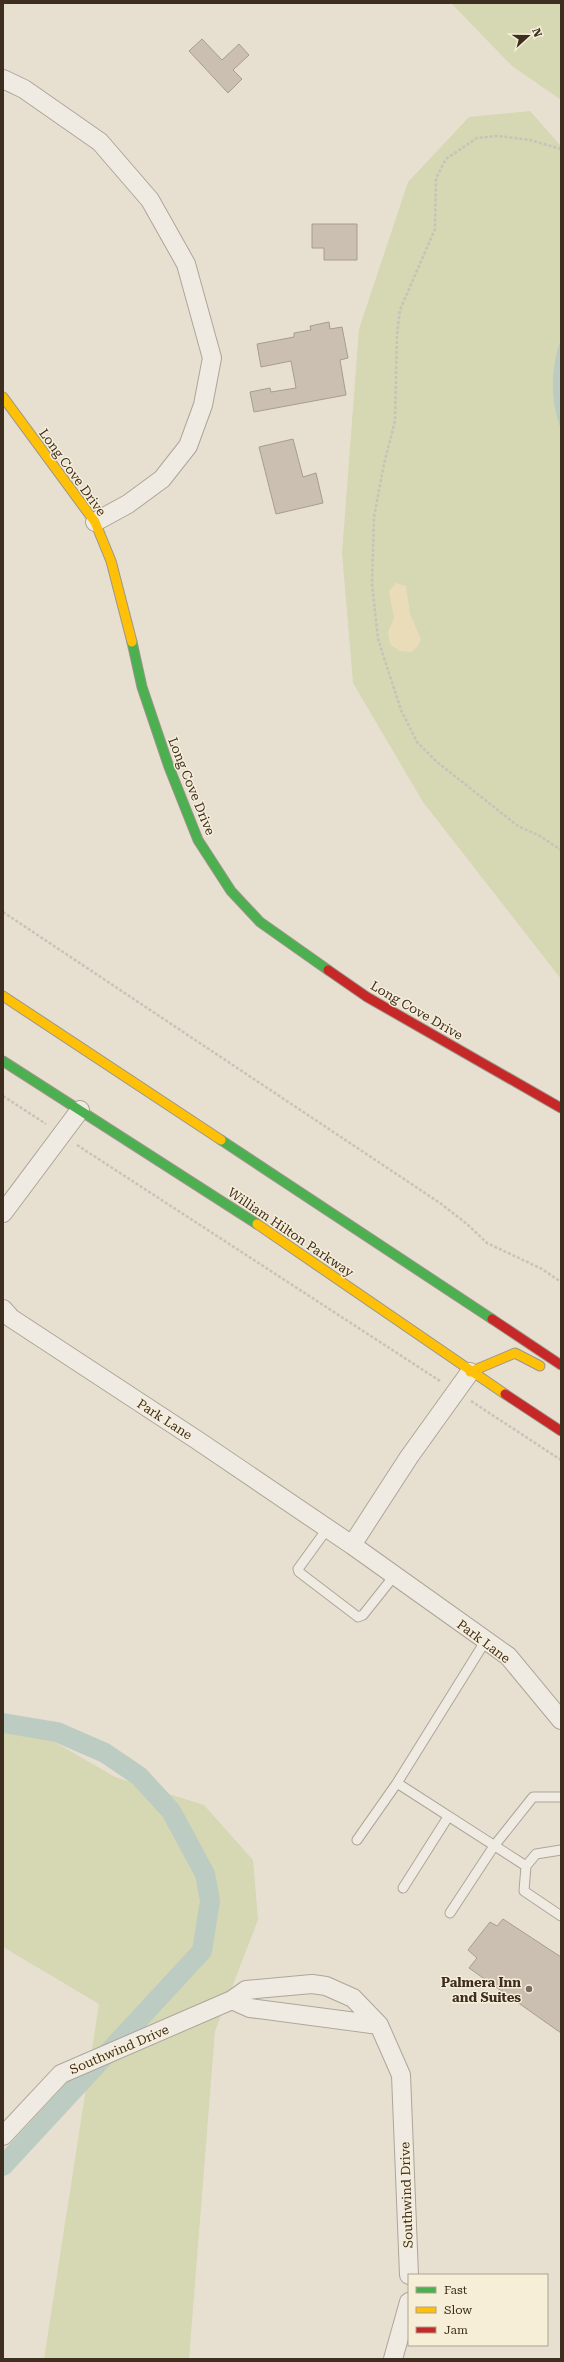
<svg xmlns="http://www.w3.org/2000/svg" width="564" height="2362" font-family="'Roboto Serif',serif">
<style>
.green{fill:#d6d7b3}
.sand{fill:#eadcb9}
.water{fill:#bcccc2}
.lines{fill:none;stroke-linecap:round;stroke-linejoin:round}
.canal{stroke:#bcccc2;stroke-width:20}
.building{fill:#cbbfb2;stroke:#a89c90}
.lane-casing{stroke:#ada599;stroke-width:11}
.street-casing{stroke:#ada599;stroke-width:20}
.fast-casing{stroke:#9c958a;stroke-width:11}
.slow-casing{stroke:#9c958a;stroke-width:11}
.jam-casing{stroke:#9c958a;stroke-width:11}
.path{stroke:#c8c2b9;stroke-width:2.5;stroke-dasharray:3 2;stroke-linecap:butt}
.lane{stroke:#efebe3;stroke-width:9}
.street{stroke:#efebe3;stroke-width:18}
.fast{stroke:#4caf50;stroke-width:9}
.slow{stroke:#ffc107;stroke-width:9}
.jam{stroke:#c62828;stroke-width:9}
.poi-dot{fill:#786c5e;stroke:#f7eed8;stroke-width:1.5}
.labels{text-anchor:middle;stroke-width:3;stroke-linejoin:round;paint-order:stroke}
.street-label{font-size:13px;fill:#3d2e20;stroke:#f7eed8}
.poi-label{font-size:13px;font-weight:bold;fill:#3d2e20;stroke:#f7eed8;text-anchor:end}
</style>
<rect width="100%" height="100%" fill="#e7e0d1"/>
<path class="green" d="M451 3H561V100L512 66Z
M530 111 561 146V979L423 802 353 683 342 553 359 329 408 182 469 117Z
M3 1712 115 1777 204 1805 253 1860 258 1920 215 2031 189 2359H44L99 2004 3 1947Z"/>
<path class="sand" d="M396 583 406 586 410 614 421 639 418 646 411 652 399 651 390 644 388 632 394 618 389 591Z"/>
<path class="water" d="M561 339V430C550 400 550 369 561 339Z"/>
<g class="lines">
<path class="canal" d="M3 1723 57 1732 105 1753 139 1776 171 1811 205 1874 210 1901 202 1951 3 2166"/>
</g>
<path class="building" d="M202 39 222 60 239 44 249 55 233 70 242 79 228 93 189 51Z
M312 224H357V260H324V248H312Z
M329 322 330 329 342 327 348 358 340 360 346 395 254 412 250 392 270 388 271 392 296 388 291 361 261 367 257 344 294 337V333L311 330 310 326Z
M293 439 303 477 316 473 323 503 276 514 259 447Z
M503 1919 561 1957V2033L469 1968 477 1958 468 1950 490 1922 497 1926Z"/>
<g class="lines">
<g class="lane-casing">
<path id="lane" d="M327 1529 298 1569 299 1572 358 1617 363 1615 394 1576
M486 1640 397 1783 526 1866 524 1891 561 1916
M357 1840 397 1783
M526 1866 536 1854 561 1850
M403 1888 448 1817
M450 1913 494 1846 533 1797H561"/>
</g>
<g class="street-casing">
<path id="street" d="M3 79 24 89 100 142 150 200 186 264 212 358 203 405 188 446 162 479 128 504 95 522
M3 1213 80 1110
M3 1309 11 1318 197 1440 352 1545 508 1656 561 1720
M352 1545 409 1457 470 1372
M232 2000 250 2008 379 2025
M3 2136 61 2074 232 2000 246 1990 312 1984 326 1986 353 1998 379 2025 401 2075 409 2275
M393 2359 409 2302"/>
</g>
<g class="fast-casing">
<path id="fast" d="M132 642 142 687 169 767 198 840 231 891 260 922 328 970
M3 1061 257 1224
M221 1140 492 1319"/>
</g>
<g class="slow-casing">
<path id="slow" d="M3 397 95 522 111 561 132 642
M3 996 221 1140
M257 1224 505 1394
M470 1372 515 1353 540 1366"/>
</g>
<g class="jam-casing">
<path id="jam" d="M328 970 367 997 561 1108
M492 1319 561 1365
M505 1394 561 1431"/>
</g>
<path class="path" d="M561 149 530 140 498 136 477 138 446 159 436 178 435 229 400 310 397 334 395 421 384 464 374 517 372 584 378 639 401 710 417 742 437 762 518 826 540 836 561 850
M3 912 440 1203 467 1224 487 1243 542 1269 561 1282
M3 1096 46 1124
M77 1145 440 1381
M471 1401 561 1460"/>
<use href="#lane" class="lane"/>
<use href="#street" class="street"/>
<use href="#fast" class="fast"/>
<use href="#slow" class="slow"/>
<use href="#jam" class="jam"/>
</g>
<circle class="poi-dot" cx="529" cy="1989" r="4"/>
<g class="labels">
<g class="street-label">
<text transform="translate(73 472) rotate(54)" y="5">Long Cove Drive</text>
<text transform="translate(192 786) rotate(68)" y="5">Long Cove Drive</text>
<text transform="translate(417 1010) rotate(30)" y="5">Long Cove Drive</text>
<text transform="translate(291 1232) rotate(34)" y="5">William Hilton Parkway</text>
<text transform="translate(165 1419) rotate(33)" y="5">Park Lane</text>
<text transform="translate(484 1641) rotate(37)" y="5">Park Lane</text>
<text transform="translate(119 2049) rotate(-23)" y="5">Southwind Drive</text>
<text transform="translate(406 2195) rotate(-92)" y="5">Southwind Drive</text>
</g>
<g class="poi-label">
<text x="521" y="1987">Palmera Inn<tspan x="521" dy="15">and Suites</tspan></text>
</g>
</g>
<rect width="564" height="2362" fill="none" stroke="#3d2e20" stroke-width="8"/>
<rect x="408" y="2274" width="140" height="72" fill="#f7eed8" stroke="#ada18e"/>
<rect x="416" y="2287" width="20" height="6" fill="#4caf50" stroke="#ada18e"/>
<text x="444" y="2294" font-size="12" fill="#3d2e20">Fast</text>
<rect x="416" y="2307" width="20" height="6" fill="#ffc107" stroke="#ada18e"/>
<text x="444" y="2314" font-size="12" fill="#3d2e20">Slow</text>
<rect x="416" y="2327" width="20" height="6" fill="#c62828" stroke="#ada18e"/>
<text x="444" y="2334" font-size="12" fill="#3d2e20">Jam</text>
<g transform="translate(528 36) rotate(69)" stroke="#f7eed8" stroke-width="3" paint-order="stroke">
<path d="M0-3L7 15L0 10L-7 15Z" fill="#3d2e20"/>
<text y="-6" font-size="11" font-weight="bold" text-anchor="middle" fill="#3d2e20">N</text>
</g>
</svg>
